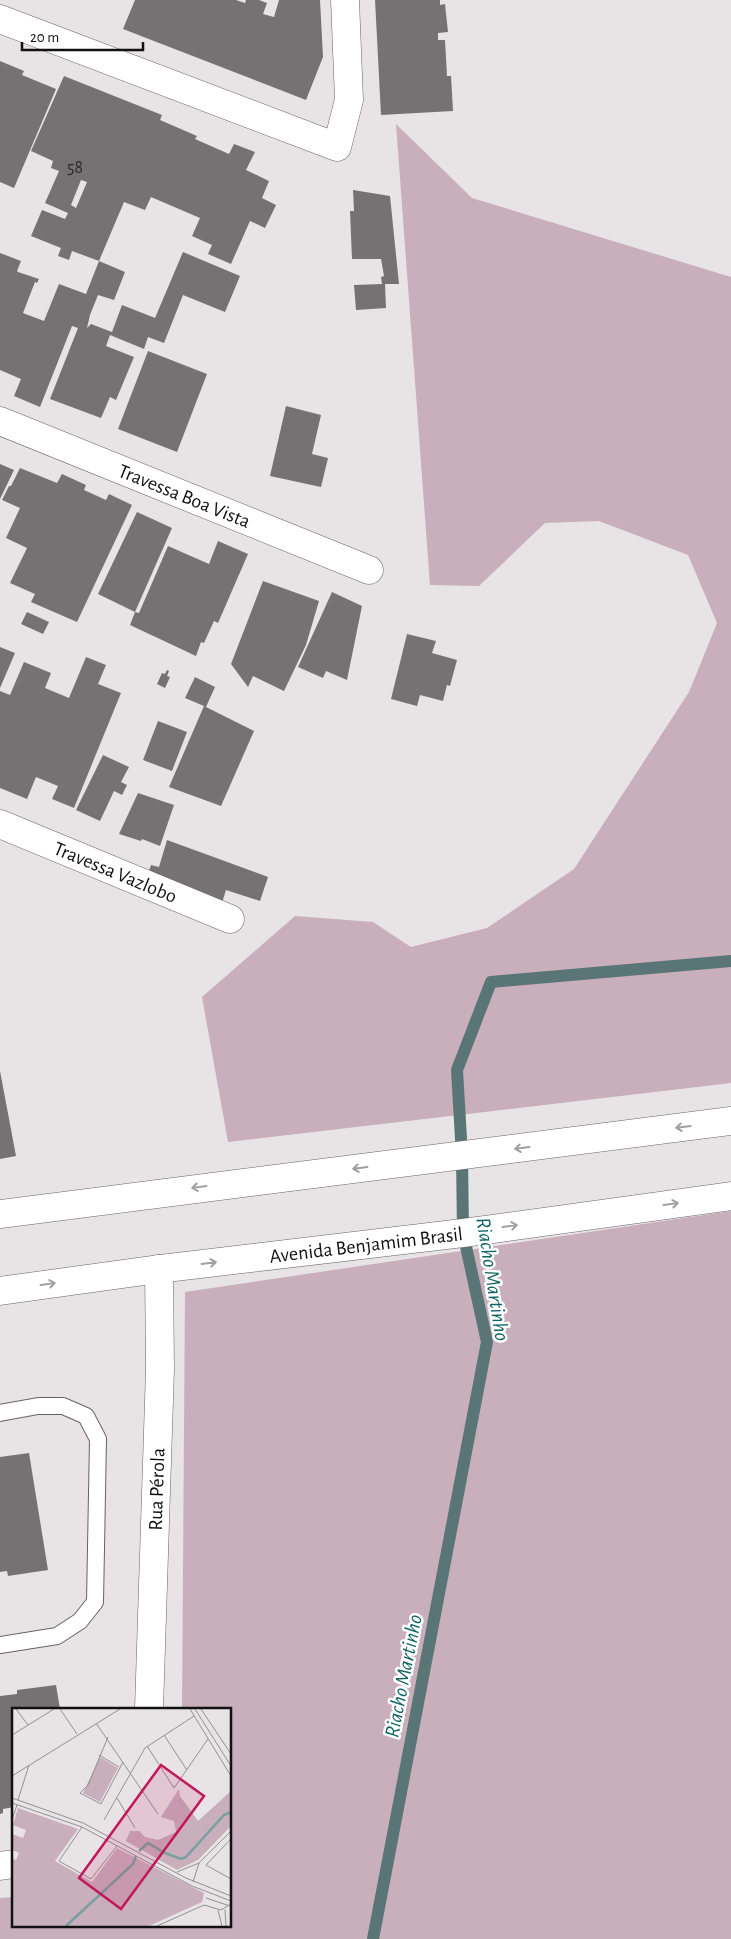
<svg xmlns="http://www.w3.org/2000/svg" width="731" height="1939" font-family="'Alegreya Sans',sans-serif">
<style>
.green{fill:#c9aebc}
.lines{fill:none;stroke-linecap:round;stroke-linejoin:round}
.stream{stroke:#597576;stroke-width:12}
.building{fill:#767274;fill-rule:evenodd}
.lane-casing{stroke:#676365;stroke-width:18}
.street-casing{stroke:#676365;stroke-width:29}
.secondary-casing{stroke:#676365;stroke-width:29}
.lane{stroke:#fff;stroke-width:16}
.street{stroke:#fff;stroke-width:28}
.secondary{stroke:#fff;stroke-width:28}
.oneway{stroke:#a0a0a0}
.labels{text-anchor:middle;stroke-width:5;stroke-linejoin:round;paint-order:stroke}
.number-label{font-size:18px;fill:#2b292a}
.street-label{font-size:20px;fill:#121111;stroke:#fff}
.water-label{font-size:21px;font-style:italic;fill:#0f6365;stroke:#fff}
.inset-river{fill:none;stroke:#78a0a1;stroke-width:2.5}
.inset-road{fill:none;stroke:#929091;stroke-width:1}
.view{fill:#c2185b;fill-opacity:0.15;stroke:#c2185b;stroke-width:2.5}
.inset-edge{fill:none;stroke:#121111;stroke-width:2.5}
</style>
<rect width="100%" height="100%" fill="#e8e4e6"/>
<path class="green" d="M396 124 472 198 731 277V1083L228 1142 202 997 295 916 373 922 411 947 487 928 574 869 689 692 717 623 688 555 599 521 545 523 479 586 430 585Z
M731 1211V1939H0V1898L14 1897V1925H230V1709H182L185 1292Z"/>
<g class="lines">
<path class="stream" d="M373 1939 487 1342 463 1233 462 1156 457 1070 491 982 731 961"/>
</g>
<path class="building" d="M135 0H236L245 3 246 0H259L267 3 263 14 274 17 279 0H320L323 57 306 100 123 29Z
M375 0H440V5L445 4 448 32 438 33V40H445L447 76H451L453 111 381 115Z
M0 61 24 71 22 75 56 89 14 188 0 182Z
M64 76 162 115 160 120 197 136 195 139 229 154 234 144 255 152 246 170 269 181 262 198 276 205 265 228 250 221 231 264 208 254 212 245 192 236 200 218 151 197 145 210 124 202 99 261 72 251 69 260 58 256 61 248 31 236 42 210 65 219 68 213 45 203 59 171 51 168 53 161 31 151ZM81 180 87 182 76 208 71 205Z
M353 190 390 196 399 284H385L386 308 356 310 354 285 382 284 381 277 384 276 381 259H352L350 211H354Z
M183 252 240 276 225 312 183 295 164 343 148 337 144 349 110 335 106 346 134 357 116 400 110 397 101 418 50 399 78 328 72 326 40 407 14 396 21 379 0 370V253L21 261 17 271 18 272 39 279 37 283 35 282 23 313 44 321 59 284 86 294 99 261 125 272 114 300 98 295 90 315 87 328 91 324 112 332 122 305 155 318Z
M148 351 207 374 177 452 118 429Z
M286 406 321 415 312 454 328 458 321 487 270 476Z
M0 464 14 470 0 499Z
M20 468 57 483 62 474 86 485 84 490 106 500 109 494 132 505 77 622 31 602 35 594 10 583 27 548 6 538 20 508 2 500 9 486H11Z
M137 512 172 528 135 612 139 613 168 546 209 564 218 541 248 554 218 623 214 621 204 643 201 642 196 656 130 625 135 612 98 594Z
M263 581 319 601 306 645 284 691 253 676 248 687 231 664Z
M332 592 362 606 347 680 326 671 323 678 298 667Z
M27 612 49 622 43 634 21 624Z
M407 634 436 641 432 653 457 660 450 686 447 685 443 701 420 695 417 706 391 699Z
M0 647 15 653 0 688Z
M86 657 106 665 98 684 121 693 74 808 52 799 58 786 36 777 27 799 0 788V691L10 695 24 662 51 673 45 688 69 698Z
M167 670 169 671 167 676 170 677 165 688 157 684 162 673 165 674Z
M195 677 215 687 206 707 254 731 221 806 169 787 204 706 185 698Z
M158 721 187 732 172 771 143 760Z
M103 755 129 767 121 782 127 785 122 795 114 791 100 821 76 810Z
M138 793 174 805 160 846 142 839 141 841 119 834Z
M167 840 268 877 260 901 226 890 221 906 146 880 151 865 159 867Z
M0 1071 16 1156 0 1159Z
M29 1453 48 1570 8 1576 7 1571 0 1572V1457Z
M56 1685 60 1709H14V1807L3 1809V1813L0 1814V1696L17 1694V1690Z"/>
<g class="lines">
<g class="lane-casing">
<path id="lane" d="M0 1413 38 1406H63L86 1416 98 1439 95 1602 80 1621 57 1636 0 1645"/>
</g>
<g class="street-casing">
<g id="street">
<path d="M0 19 337 147 349 100 345 0"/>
<path id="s1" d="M0 421 369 570"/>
<path id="s2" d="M0 824 230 919"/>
<path id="s3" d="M149 1709 160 1369 159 1269"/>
<path d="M0 1866 14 1864"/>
</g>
</g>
<g class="secondary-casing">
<g id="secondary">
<path d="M0 1214C243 1181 487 1152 731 1121"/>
<path id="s4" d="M0 1291 159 1269 463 1233 731 1196"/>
</g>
</g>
<use href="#lane" class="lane"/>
<use href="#street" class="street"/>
<use href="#secondary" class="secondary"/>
</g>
<defs><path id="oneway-shaft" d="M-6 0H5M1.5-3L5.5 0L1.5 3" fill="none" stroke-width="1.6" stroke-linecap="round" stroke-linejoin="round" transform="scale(1.25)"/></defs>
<g class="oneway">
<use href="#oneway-shaft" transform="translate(683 1127) rotate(173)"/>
<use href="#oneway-shaft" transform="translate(522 1148) rotate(173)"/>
<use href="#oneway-shaft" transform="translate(360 1168) rotate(173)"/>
<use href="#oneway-shaft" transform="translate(199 1187) rotate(172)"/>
<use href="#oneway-shaft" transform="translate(671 1204) rotate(-8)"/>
<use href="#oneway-shaft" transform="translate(510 1226) rotate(-8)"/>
<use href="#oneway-shaft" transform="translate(209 1263) rotate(-7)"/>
<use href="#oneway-shaft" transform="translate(48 1284) rotate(-8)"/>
</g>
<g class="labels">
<g class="number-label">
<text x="75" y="173">58</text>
</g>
<g class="street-label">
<text dy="7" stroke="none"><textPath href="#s1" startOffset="199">Travessa Boa Vista</textPath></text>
<text dy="7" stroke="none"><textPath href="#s2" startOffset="125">Travessa Vazlobo</textPath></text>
<text dy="7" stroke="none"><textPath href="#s4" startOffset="369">Avenida Benjamim Brasil</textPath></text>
<text dy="7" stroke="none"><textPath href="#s3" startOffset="220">Rua Pérola</textPath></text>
</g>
<g class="water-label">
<text transform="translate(493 1279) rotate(81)" y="7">Riacho Martinho</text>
<text transform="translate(403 1676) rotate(-79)" y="7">Riacho Martinho</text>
</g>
</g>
<g transform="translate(12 1708)">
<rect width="219" height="219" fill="#e8e4e6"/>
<path d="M88 49 106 60 88 94 71 85ZM167 81 168 88 186 113 219 83V118L186 152 165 162 114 133 118 123H127L133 129 146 132 164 124 162 113 149 109ZM6 100 66 121 43 153 80 174 105 140 192 185 190 194 137 218H0V151L4 152 7 145 0 142V126L11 130 14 122 1 117Z" fill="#c9aebc"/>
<path class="inset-river" d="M127 143 136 135 153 145 169 151 174 149 212 107 219 104M54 218 121 156 124 148"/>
<path class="inset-road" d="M4 1 16 17M48 1 65 26M178 1 219 68M183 1 219 58M189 1 219 46M84 15 146 106M0 27 42 1M152 27 175 62M96 29 76 77 68 85 89 96 111 54M135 38 162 80 196 31M87 47 107 59M0 68 108 1M0 90 71 115 174 170 219 188M105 90 123 120M6 92 17 57M0 95 70 119 180 178 219 193M0 112 5 97M92 112 133 40 182 8M70 119 47 153 79 171 105 138M219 131 194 157 219 171M165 164 187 155M181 174 187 155 219 123M194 190 218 198M192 197 209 202 219 196M206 202 210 218M213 202 214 218M145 218 192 197"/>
<path class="view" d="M149 57 192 88 109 201 67 170Z"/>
<rect width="219" height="219" class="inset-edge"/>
</g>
<path d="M22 42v8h121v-8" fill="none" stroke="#121111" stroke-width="2.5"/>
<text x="30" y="42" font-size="15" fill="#121111" stroke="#ffffff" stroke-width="4" paint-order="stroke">20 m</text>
</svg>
